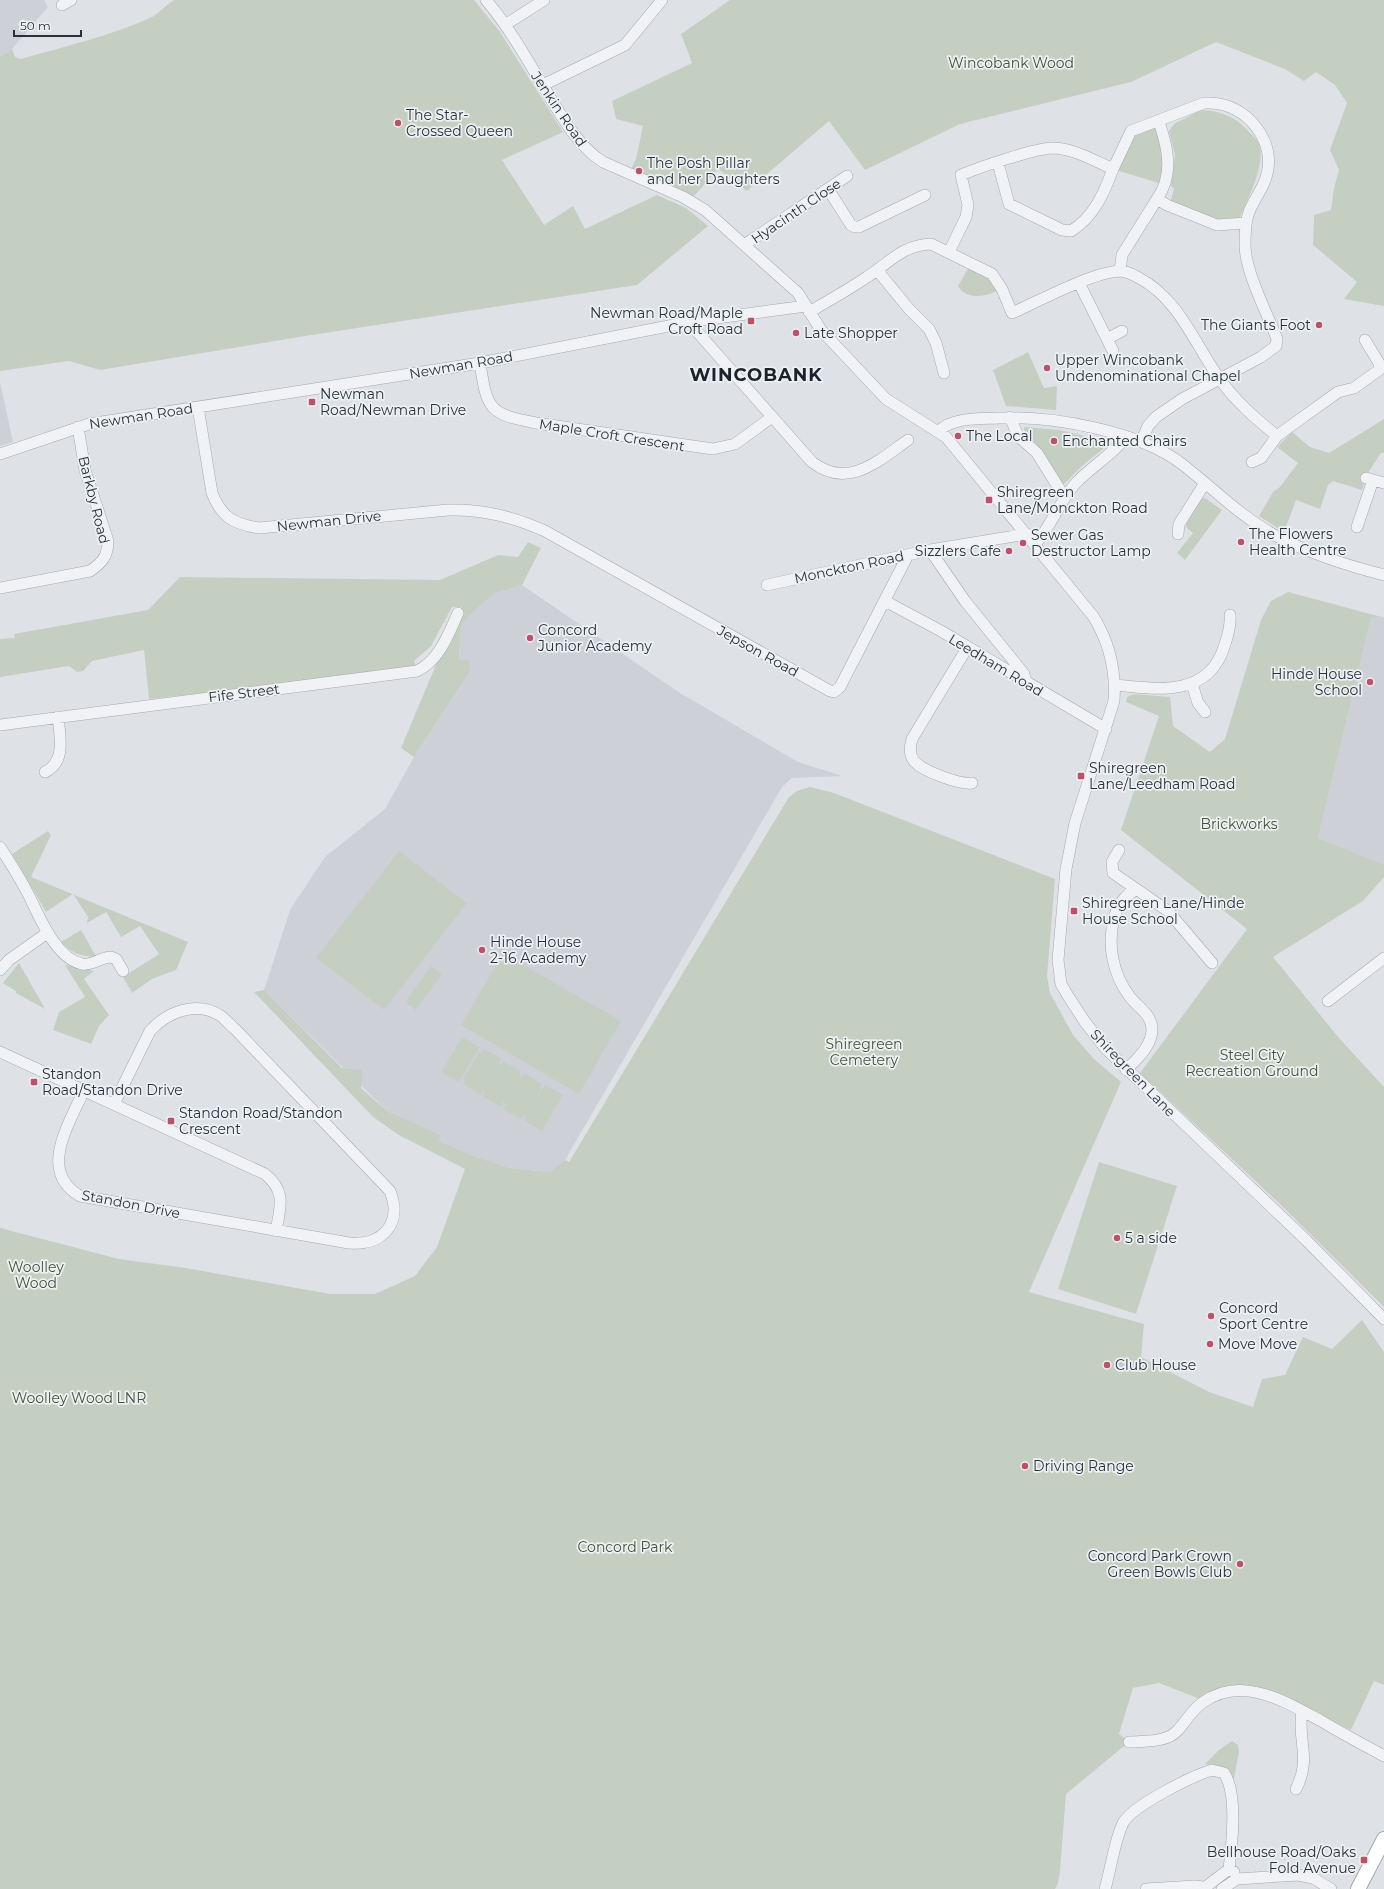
<svg xmlns="http://www.w3.org/2000/svg" width="1384" height="1889" font-family="Montserrat,sans-serif">
<style>
.built{fill:#cdd1d7}
.green{fill:#c5cfc1}
.lines{fill:none;stroke-linecap:round;stroke-linejoin:round}
.minor-casing{stroke:#a4a9af;stroke-width:12}
.major-casing{stroke:#9fa7b0;stroke-width:16}
.minor{stroke:#f1f2f5;stroke-width:11}
.major{stroke:#fff;stroke-width:14}
.poi-dot{fill:#bd5169;stroke:#eef1f4;stroke-width:1.5}
.labels{text-anchor:middle;stroke-width:3.5;stroke-linejoin:round;paint-order:stroke}
.park-label{font-size:14px;fill:#405538;stroke:#eef1f4}
.street-label{font-size:14px;fill:#29313b;stroke:#eef1f4}
.poi-label{font-size:14px;fill:#29313b;stroke:#eef1f4;text-anchor:start}
.district-label{font-size:18px;font-weight:bold;letter-spacing:1px;fill:#1c222c;stroke:#eef1f4}
</style>
<rect width="100%" height="100%" fill="#dee2e6"/>
<path class="built" d="M0 0H44L48 7 12 49 0 57Z
M0 382 13 442 0 446Z
M522 585 680 693 798 762 842 776 792 778 782 787 565 1160 549 1172 510 1168 471 1155 439 1141 440 1135 387 1111 264 990 290 910 325 857 385 809 414 757 469 673 459 661 461 625 472 613 494 594Z
M1378 616 1384 617V864L1318 838 1371 619Z"/>
<path class="green" d="M174 0H474L500 32 563 132 502 160 544 225 573 206 585 229 657 195 686 208 708 226 637 285 318 334 100 370 69 361 0 371V57L12 49 15 57 21 59C65 46 111 36 152 17 158 14 167 4 174 0Z
M730 0H1384V306L1344 299 1357 282 1313 245 1314 215 1331 210 1334 188 1339 170 1330 150 1347 103 1335 85 1316 72 1304 81 1285 69 1216 42 1131 82 960 124 865 170 829 121 747 191 718 169 694 196 630 171 636 159 643 126 616 119 612 101 692 63 681 34Z
M1201 110C1220 111 1235 116 1248 131 1251 134 1256 138 1258 142 1268 161 1247 201 1239 219L1212 221 1170 203 1174 189 1171 186 1175 155 1169 131 1174 124Z
M1159 122 1165 185 1113 169 1131 131Z
M969 267C981 273 991 278 997 291 984 297 966 300 958 286Z
M1028 352 1044 388 1057 386 1056 410 1006 406 993 370Z
M1384 419V453H1381L1368 473 1362 490 1333 481 1328 485 1320 509 1296 500 1284 532 1259 516 1273 492 1280 487 1298 463 1277 447 1292 432 1310 447 1329 453Z
M1024 427 1059 430 1101 440 1105 444 1103 449 1083 465 1063 485 1036 444 1024 430Z
M1205 498 1222 510 1185 560 1177 553 1193 533 1186 527 1187 521 1201 499Z
M528 542 541 548 522 585 494 594 472 613 461 625 459 660H470L469 673 414 757 401 748 435 667 462 607H452L431 646 414 661 417 669 149 699 144 650 92 661 83 671 77 672 69 666 0 677V639L15 638 14 634 148 610 180 577 440 580 498 555 518 557Z
M1288 592 1378 616 1371 619 1318 838 1384 864V877L1363 901 1273 957 1339 1038 1384 1087V1307L1278 1202 1140 1073 1247 929 1121 830 1159 716 1126 702 1127 697 1134 694 1170 697 1173 726 1210 752 1225 739 1261 620 1271 601Z
M810 787 834 793 1055 879 1047 976 1050 993 1073 1035 1094 1059 1121 1082 1029 1292 1144 1324 1141 1357 1209 1392 1253 1407 1262 1379 1285 1375 1303 1337 1332 1349 1362 1320 1384 1352V1685L1374 1681 1351 1730 1270 1690 1233 1687 1200 1699 1159 1683 1133 1688 1119 1734 1129 1742 1066 1794 1060 1871 1058 1883 1055 1889H0V1228L119 1259 186 1268 330 1294H375L415 1276 437 1247 465 1169 399 1135 373 1117 254 992 264 990 342 1068 362 1070 361 1088 387 1111 441 1135 439 1141 471 1155 510 1168 549 1172 565 1160 569 1162 789 797 797 791Z
M48 831 51 835 31 877 188 942 176 970 152 979 132 993 123 977 159 954 140 926 121 937 106 912 87 923 88 917 73 894 46 912 12 854Z
M399 851 467 903 384 1010 316 958Z
M81 930 96 956C80 957 72 953 61 942Z
M503 953 621 1021 579 1094 461 1025Z
M19 963 45 1009 16 993V991L3 983Z
M65 965 94 971 84 979 109 1015 99 1026 91 1044 53 1030 59 1012 85 997Z
M431 966 442 974 416 1010 405 1002Z
M462 1037 480 1047 459 1082 441 1072Z
M484 1049 502 1059 499 1064 501 1065 503 1061 521 1071 519 1075 522 1077 524 1073 542 1084 540 1088 542 1089 532 1107 545 1085 563 1095 542 1131 524 1120 526 1117 524 1115 521 1119 503 1109 506 1104 503 1102 501 1107 482 1096 485 1092 483 1091 481 1095 463 1084 465 1081 463 1079 479 1052 481 1053Z
M1099 1162 1177 1186 1136 1314 1058 1289Z
M1232 1741 1238 1745 1239 1752 1233 1783C1228 1768 1221 1766 1205 1764L1219 1750Z"/>
<g class="lines">
<g class="minor-casing">
<path id="minor" d="M486 0C510 28 529 63 548 94 563 119 579 147 603 162L683 197 705 210 798 293 821 330 886 399 946 437 1093 616C1110 643 1116 670 1114 701L1075 823 1066 869 1058 960 1061 984 1068 996 1085 1022 1106 1049 1307 1241 1384 1319
M62 5 71 0
M505 25 544 0
M543 85 625 45 662 0
M998 163 1009 204 1062 230 1071 231C1094 217 1104 193 1113 169
M828 189 851 225 855 227H859L925 195
M1157 199C1174 175 1168 148 1159 122
M744 245 847 176
M949 252 966 217 968 205 961 175C980 167 1033 149 1052 148 1073 148 1095 161 1113 169L1131 131 1204 103C1222 102 1238 108 1251 121 1268 139 1274 162 1263 185 1259 194 1253 202 1249 212 1245 222 1245 234 1245 245 1245 271 1267 313 1277 339L1276 346 1261 357 1182 399 1156 417 1148 426 1141 442
M877 270 909 309 929 329 936 343 944 373
M1120 271 1122 255 1157 199 1167 205 1217 225 1246 223
M1079 283 1113 351
M809 312C828 301 848 290 867 277 889 263 902 245 931 244L992 274 1002 289 1012 313C1039 301 1091 273 1119 271 1126 271 1134 275 1139 278 1179 299 1194 343 1219 378 1235 401 1256 419 1277 436
M694 321 696 330 700 335 812 462C848 490 878 461 908 440
M1107 339 1122 331
M480 363C487 410 489 414 536 423L713 449 735 444 772 417
M198 407 212 493C222 518 234 524 259 528L448 510C483 509 513 517 545 531L830 691 834 692 840 687 908 555
M1010 417 1018 436 1037 453 1065 498
M939 431C953 417 981 419 999 418 1053 416 1139 431 1182 464 1214 489 1242 518 1278 537 1311 554 1349 566 1384 575
M0 454 89 424 480 363 694 321 806 306
M1252 462 1261 458 1277 436 1292 425 1338 392 1354 388 1379 370V363L1365 340
M1366 478 1384 483
M1357 527 1373 480
M1178 534 1179 524 1205 483
M1035 544C1052 526 1059 501 1076 483 1092 466 1112 455 1126 437
M930 550 965 601 1024 674 1026 683
M767 585 930 550 1027 534
M0 588 90 571C102 563 108 556 108 541L85 470 78 427
M885 601 941 631 1106 729
M967 648 912 739C910 746 909 756 915 762 923 771 960 785 972 783
M1192 684 1198 703 1205 712
M1115 685C1156 689 1208 698 1224 647 1228 636 1231 626 1230 615
M0 725 417 671C439 661 449 633 458 613
M45 772C66 762 60 737 58 717
M0 847C9 861 18 875 26 890 38 912 54 958 82 964 93 966 101 957 111 957L116 959 123 971
M1119 850 1112 862 1113 873 1168 911 1212 963
M0 970 9 960 47 933
M1328 1001 1384 958
M0 1052 265 1174C287 1192 280 1207 276 1231
M1126 1070C1137 1059 1152 1046 1152 1029 1152 1015 1138 1007 1130 997 1113 975 1107 945 1114 918 1117 907 1125 894 1136 890
M84 1090C70 1123 37 1171 80 1196L349 1243C382 1246 403 1224 390 1191L235 1029C230 1025 226 1020 221 1016 197 1000 167 1012 150 1031L114 1104
M1129 1742C1144 1741 1167 1743 1178 1730 1187 1720 1191 1711 1202 1703 1242 1674 1286 1702 1323 1722 1343 1734 1364 1745 1384 1756
M1296 1789C1312 1757 1297 1742 1302 1711
M1105 1889C1111 1869 1114 1842 1123 1823 1132 1806 1192 1776 1212 1770L1224 1773C1238 1793 1232 1845 1229 1869
M1146 1889 1195 1886 1203 1887
M1203 1889 1229 1869 1234 1872
M1222 1889 1237 1879 1298 1875 1313 1878 1331 1889"/>
</g>
<g class="major-casing">
<path id="major" d="M1358 1889 1384 1839"/>
</g>
<use href="#minor" class="minor"/>
<use href="#major" class="major"/>
</g>
<g class="poi-dot">
<circle cx="398" cy="123" r="4"/>
<circle cx="639" cy="171" r="4"/>
<rect x="747" y="317" width="8" height="8" rx="2"/>
<circle cx="1319" cy="325" r="4"/>
<circle cx="796" cy="333" r="4"/>
<circle cx="1047" cy="368" r="4"/>
<rect x="308" y="398" width="8" height="8" rx="2"/>
<circle cx="958" cy="436" r="4"/>
<circle cx="1054" cy="441" r="4"/>
<rect x="985" y="496" width="8" height="8" rx="2"/>
<circle cx="1241" cy="542" r="4"/>
<circle cx="1023" cy="543" r="4"/>
<circle cx="1009" cy="551" r="4"/>
<circle cx="530" cy="638" r="4"/>
<circle cx="1370" cy="682" r="4"/>
<rect x="1077" y="772" width="8" height="8" rx="2"/>
<rect x="1070" y="907" width="8" height="8" rx="2"/>
<circle cx="482" cy="950" r="4"/>
<rect x="30" y="1078" width="8" height="8" rx="2"/>
<rect x="167" y="1117" width="8" height="8" rx="2"/>
<circle cx="1117" cy="1238" r="4"/>
<circle cx="1211" cy="1316" r="4"/>
<circle cx="1210" cy="1344" r="4"/>
<circle cx="1107" cy="1365" r="4"/>
<circle cx="1025" cy="1466" r="4"/>
<circle cx="1240" cy="1564" r="4"/>
<rect x="1360" y="1856" width="8" height="8" rx="2"/>
</g>
<g class="labels">
<g class="park-label">
<text x="1011" y="68">Wincobank Wood</text>
<text x="1239" y="829">Brickworks</text>
<text x="864" y="1049">Shiregreen<tspan x="864" dy="16">Cemetery</tspan></text>
<text x="1252" y="1060">Steel City<tspan x="1252" dy="16">Recreation Ground</tspan></text>
<text x="36" y="1272">Woolley<tspan x="36" dy="16">Wood</tspan></text>
<text x="79" y="1403">Woolley Wood LNR</text>
<text x="625" y="1552">Concord Park</text>
</g>
<g class="street-label">
<text transform="translate(559 109) rotate(56)" y="5">Jenkin Road</text>
<text transform="translate(796 211) rotate(-34)" y="5">Hyacinth Close</text>
<text transform="translate(461 365) rotate(-10)" y="5">Newman Road</text>
<text transform="translate(141 416) rotate(-9)" y="5">Newman Road</text>
<text transform="translate(612 435) rotate(9)" y="5">Maple Croft Crescent</text>
<text transform="translate(94 500) rotate(76)" y="5">Barkby Road</text>
<text transform="translate(329 521) rotate(-6)" y="5">Newman Drive</text>
<text transform="translate(849 567) rotate(-12)" y="5">Monckton Road</text>
<text transform="translate(758 651) rotate(29)" y="5">Jepson Road</text>
<text transform="translate(996 665) rotate(31)" y="5">Leedham Road</text>
<text transform="translate(244 693) rotate(-7)" y="5">Fife Street</text>
<text transform="translate(1133 1073) rotate(46)" y="5">Shiregreen Lane</text>
<text transform="translate(131 1204) rotate(11)" y="5">Standon Drive</text>
</g>
<g class="poi-label">
<text x="406" y="120">The Star-<tspan x="406" dy="16">Crossed Queen</tspan></text>
<text x="647" y="168">The Posh Pillar<tspan x="647" dy="16">and her Daughters</tspan></text>
<text x="743" y="318" text-anchor="end">Newman Road/Maple<tspan x="743" dy="16">Croft Road</tspan></text>
<text x="1311" y="330" text-anchor="end">The Giants Foot</text>
<text x="804" y="338">Late Shopper</text>
<text x="1055" y="365">Upper Wincobank<tspan x="1055" dy="16">Undenominational Chapel</tspan></text>
<text x="320" y="399">Newman<tspan x="320" dy="16">Road/Newman Drive</tspan></text>
<text x="966" y="441">The Local</text>
<text x="1062" y="446">Enchanted Chairs</text>
<text x="997" y="497">Shiregreen<tspan x="997" dy="16">Lane/Monckton Road</tspan></text>
<text x="1249" y="539">The Flowers<tspan x="1249" dy="16">Health Centre</tspan></text>
<text x="1031" y="540">Sewer Gas<tspan x="1031" dy="16">Destructor Lamp</tspan></text>
<text x="1001" y="556" text-anchor="end">Sizzlers Cafe</text>
<text x="538" y="635">Concord<tspan x="538" dy="16">Junior Academy</tspan></text>
<text x="1362" y="679" text-anchor="end">Hinde House<tspan x="1362" dy="16">School</tspan></text>
<text x="1089" y="773">Shiregreen<tspan x="1089" dy="16">Lane/Leedham Road</tspan></text>
<text x="1082" y="908">Shiregreen Lane/Hinde<tspan x="1082" dy="16">House School</tspan></text>
<text x="490" y="947">Hinde House<tspan x="490" dy="16">2-16 Academy</tspan></text>
<text x="42" y="1079">Standon<tspan x="42" dy="16">Road/Standon Drive</tspan></text>
<text x="179" y="1118">Standon Road/Standon<tspan x="179" dy="16">Crescent</tspan></text>
<text x="1125" y="1243">5 a side</text>
<text x="1219" y="1313">Concord<tspan x="1219" dy="16">Sport Centre</tspan></text>
<text x="1218" y="1349">Move Move</text>
<text x="1115" y="1370">Club House</text>
<text x="1033" y="1471">Driving Range</text>
<text x="1232" y="1561" text-anchor="end">Concord Park Crown<tspan x="1232" dy="16">Green Bowls Club</tspan></text>
<text x="1356" y="1857" text-anchor="end">Bellhouse Road/Oaks<tspan x="1356" dy="16">Fold Avenue</tspan></text>
</g>
<g class="district-label">
<text x="756" y="381">WINCOBANK</text>
</g>
</g>
<path d="M14 30v6h67v-6" fill="none" stroke="#29313b" stroke-width="2"/>
<text x="20" y="30" font-size="12" fill="#29313b" stroke="#eef1f4" stroke-width="3" paint-order="stroke">50 m</text>
</svg>
